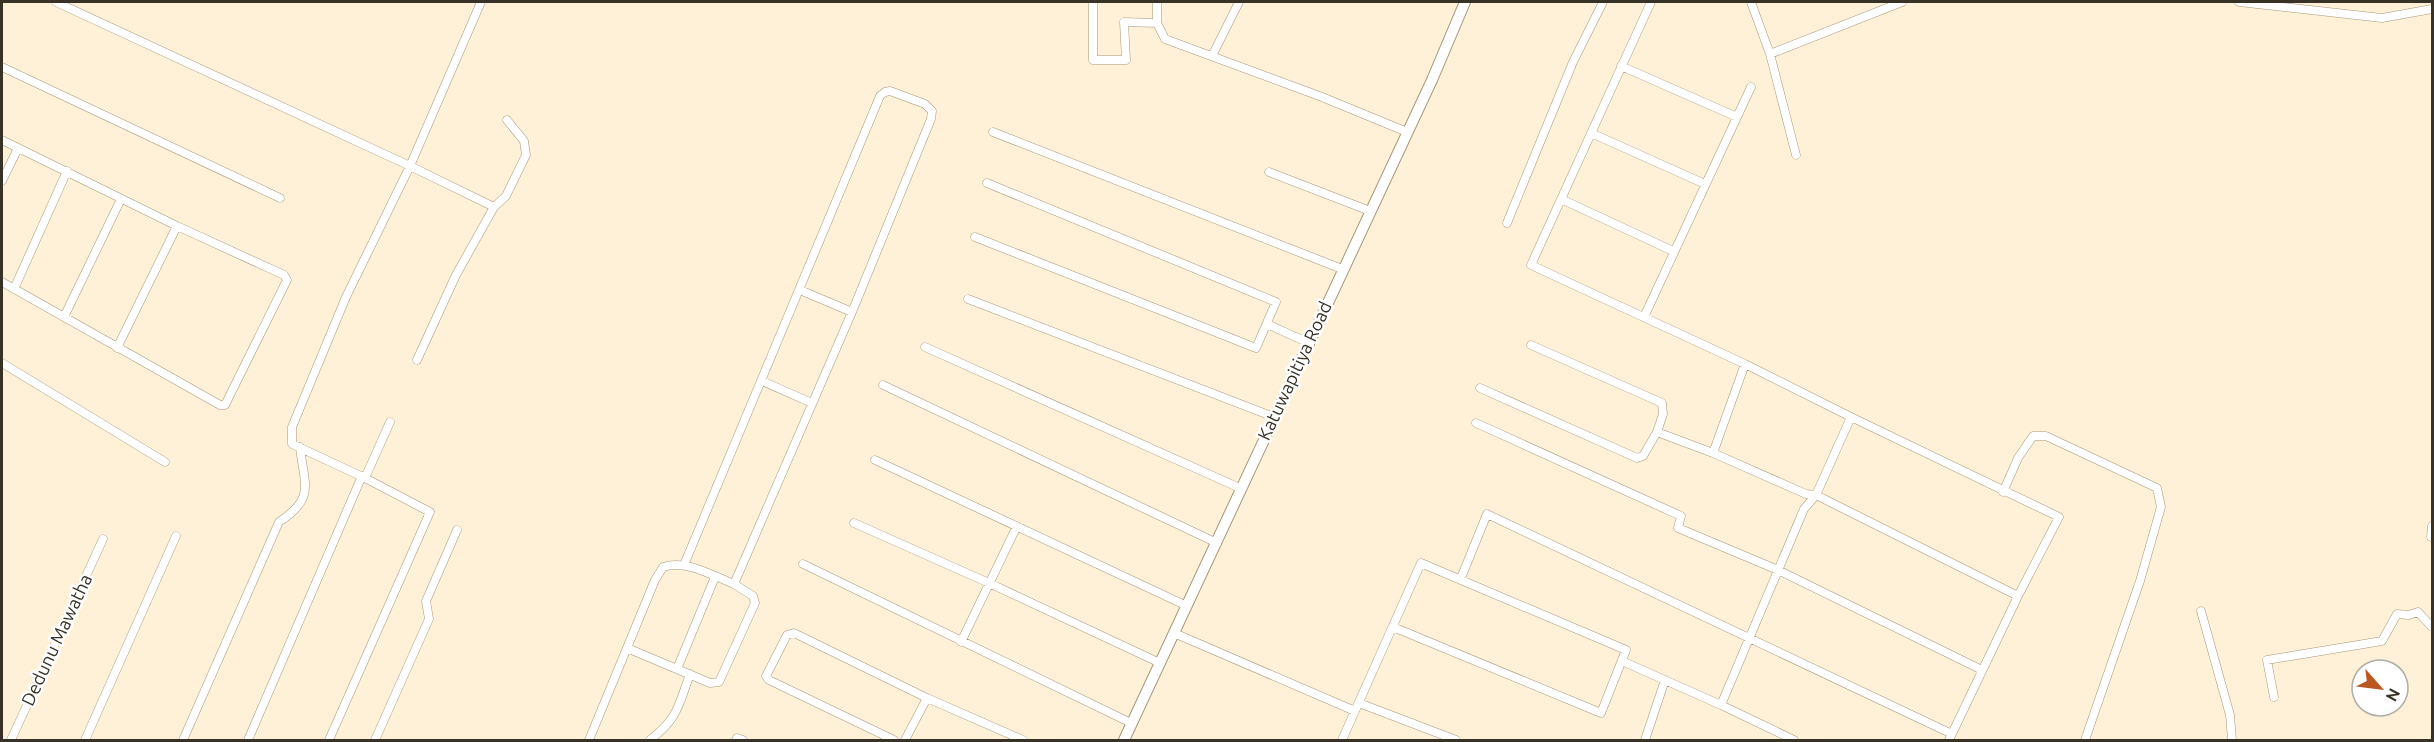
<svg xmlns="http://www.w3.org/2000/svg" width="2434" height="742" font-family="Ubuntu,sans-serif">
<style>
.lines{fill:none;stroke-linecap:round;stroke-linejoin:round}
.street-casing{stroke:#a6977b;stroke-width:9}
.secondary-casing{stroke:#a6977b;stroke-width:12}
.street{stroke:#fff;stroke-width:8}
.secondary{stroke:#fff;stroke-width:10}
.labels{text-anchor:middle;stroke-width:5;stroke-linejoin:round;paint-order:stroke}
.street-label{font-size:18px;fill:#383226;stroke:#fff}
</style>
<rect width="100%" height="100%" fill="#fef1d8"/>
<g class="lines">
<g class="street-casing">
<path id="street" d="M56 2 410 166 494 207
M1093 2V60H1126L1124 22 1157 23
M1157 2V23L1165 39 1322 97 1407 132
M1651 2 1531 265 1745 364
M1751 2 1770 54 1796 155
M2239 2 2382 18 2432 9
M1770 54 1902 2
M1212 56 1239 2
M1621 66 1737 117
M2 67 280 198
M993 132 1342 269
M1591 133 1705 184
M2 140 177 226 284 275 287 280 225 405H220L2 282
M1269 172 1370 211
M2 181 18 148
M1561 199 1673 251
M1507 223 1573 62 1603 2
M975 237 1256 348 1276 302 987 183
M14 289 67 171
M800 290 852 312
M968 299 1274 417
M64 317 121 199
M1644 317 1751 87
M1267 324 1309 343
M1531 345 1662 403 1663 414 1657 432 1713 453 1806 494 1816 495 2018 596
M925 347 1242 489
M117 348 177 226
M417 360 456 275 494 207 506 196 526 155 524 141 507 120
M2 363 165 462
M762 381 812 403
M883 385 1217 543
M1480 388 1637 458 1643 456 1657 432
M1476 423 1681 516 1678 528 1778 570 1982 670
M1713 453 1745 364 1851 417
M875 460 1187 606
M365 478 390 422
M2003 492 2018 458 2033 436H2046L2157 488 2161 507 2140 581 2085 740
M854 523 989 583 1160 663
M2431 537 2432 526
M803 564 1131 723
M1461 578 1487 514 1952 734
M2201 611 2230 715 2232 740
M1174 633 1355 711
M961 642 1017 526
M627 648 710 683 719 682 755 603 753 596 734 584
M1622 661 1721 705 1804 509 1816 495 1851 417 2059 517 2018 596 1949 740
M677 669 715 577
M2274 697 2267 660 2382 641 2397 614 2409 615 2418 612 2432 627
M1359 703 1456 740
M1721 705 1794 740
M11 740 103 539
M85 740 176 536
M183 740 279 522C316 498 304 485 300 447
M248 740 362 476
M329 740 430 512 365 478 292 444V427L346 297 410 166 481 2
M375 740 429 619 426 601 457 530
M589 740 655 580 663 567C686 559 713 576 734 584L852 312 931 119 932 111 925 104 890 91 885 92 880 96 684 565
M650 740C678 718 678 707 690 674
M736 740 737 738 743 740
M894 740 769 680 766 676 787 635 794 633 927 698 1023 740
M905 740 927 698
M1342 740 1421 563 1626 650 1601 713 1393 627
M1645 740 1665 680"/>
</g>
<g class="secondary-casing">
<path id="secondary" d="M1124 740 1432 80 1465 2"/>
</g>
<use href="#street" class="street"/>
<use href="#secondary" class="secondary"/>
</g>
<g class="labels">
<g class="street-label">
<text transform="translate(1295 371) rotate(-65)" y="6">Katuwapitiya Road</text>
<text transform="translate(57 640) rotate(-65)" y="6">Dedunu Mawatha</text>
</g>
</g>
<rect width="2434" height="742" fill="none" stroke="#383226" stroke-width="6"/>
<g transform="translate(2380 688) rotate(118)"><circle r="28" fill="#ffffff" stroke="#afada8" stroke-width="1.5"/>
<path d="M0-4.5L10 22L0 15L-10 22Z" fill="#bb5821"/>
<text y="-9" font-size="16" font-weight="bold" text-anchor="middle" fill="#383226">N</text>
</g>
</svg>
